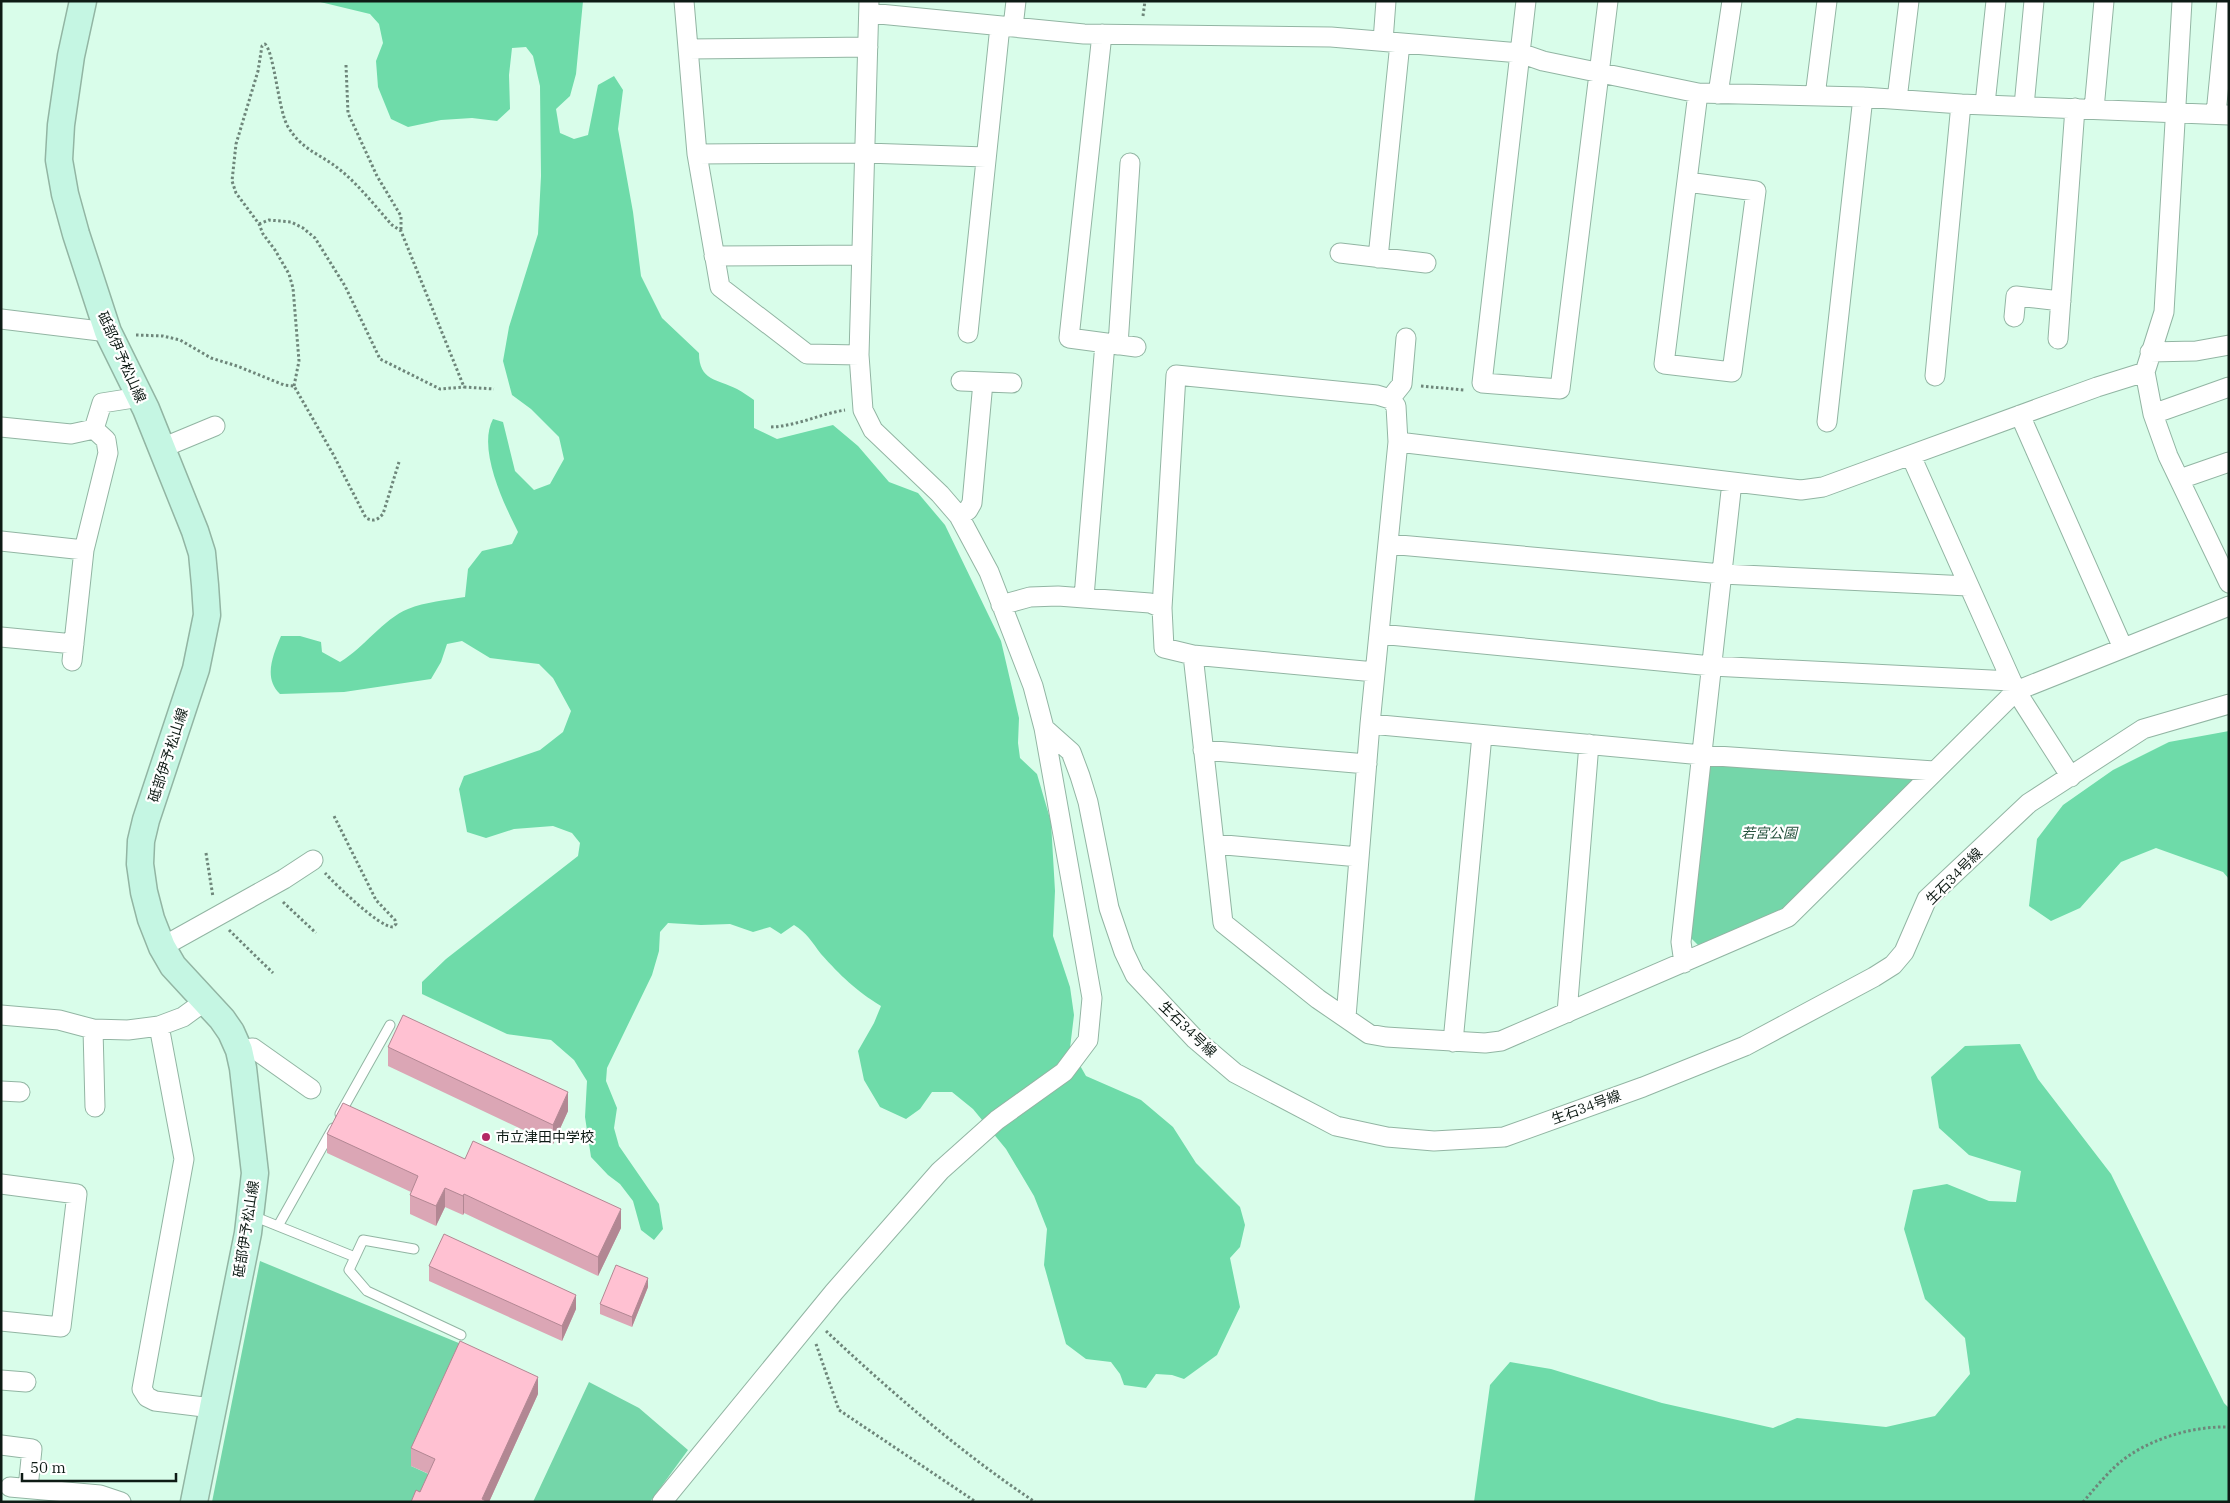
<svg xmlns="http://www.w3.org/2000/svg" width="2230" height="1503" font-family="'IBM Plex Serif','Noto Sans JP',serif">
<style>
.green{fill:#74d6a9}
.forest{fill:#6edba9}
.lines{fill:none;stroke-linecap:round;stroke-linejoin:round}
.service-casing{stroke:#92b5a3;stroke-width:11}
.minor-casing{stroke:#92b5a3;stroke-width:21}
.secondary-casing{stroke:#92b5a3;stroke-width:29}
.path{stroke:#6e867a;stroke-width:3;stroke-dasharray:2.5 2.5;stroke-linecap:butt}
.service{stroke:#fff;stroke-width:9}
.minor{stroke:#fff;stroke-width:19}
.secondary{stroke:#c5f6e3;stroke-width:26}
.wall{fill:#dba6b5}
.shaded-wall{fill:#b28793}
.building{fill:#ffc1d2;stroke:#b28793}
.poi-dot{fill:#b32863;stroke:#fff;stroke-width:2}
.labels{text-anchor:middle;stroke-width:4.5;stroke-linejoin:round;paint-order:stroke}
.street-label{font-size:14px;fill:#0e1b15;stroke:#fff}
.park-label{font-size:14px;font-style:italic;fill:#25523d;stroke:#fff}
.poi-label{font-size:14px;fill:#0e1b15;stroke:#fff;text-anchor:start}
</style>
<rect width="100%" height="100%" fill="#d9fdea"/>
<path class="green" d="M1709 760 1922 776 1779 915 1700 947 1689 936Z
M260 1261 466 1346 411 1466 435 1477 424 1502H212Z
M589 1382 639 1408 688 1450 650 1502H533Z"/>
<path class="forest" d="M316 1H583L576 74 570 96 556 109 560 133 574 139 588 135 598 85 614 76 623 90 618 129 633 212 641 276 662 318 699 353C699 381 717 379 737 389 743 392 748 396 754 400V428L777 439 833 425 858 446 889 482 918 493 945 525 1001 641 1019 718 1018 743 1020 758 1037 774 1051 822 1055 891 1053 936 1070 987 1074 1015 1070 1048 1086 1076 1141 1100 1173 1127 1196 1163 1240 1207 1245 1225 1240 1247 1230 1258 1240 1307 1217 1355 1184 1379 1172 1375 1156 1374 1146 1388 1124 1385 1120 1374 1111 1362 1086 1359 1066 1344 1044 1265 1047 1229 1034 1196 1006 1149 973 1109 952 1092H932L920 1109 906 1119 880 1107 864 1080 858 1051 874 1023 881 1006C855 990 841 976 821 954 812 942 807 933 794 925L781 934 770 927 753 932 730 924 701 925 668 923 660 932 659 951 652 975 607 1068 606 1081 617 1108 614 1128 619 1146 659 1204 663 1229 654 1240 641 1230 633 1201 620 1184 608 1175 591 1157 585 1117 587 1081 574 1060 551 1040 507 1034 422 994V982L446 959 578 856 580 843 572 833 553 826 514 829 486 838 467 832 459 789 464 776 540 750 563 732 571 711 553 678 539 664 490 658 462 641 447 644 441 662 431 679 344 692 280 694C263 678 273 655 281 636H300L321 642 322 652 340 662C364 648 383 619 408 609 425 602 447 600 465 597L468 569 482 551 512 544 518 532C504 504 477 449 493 419L503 422 515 471 534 490 550 484 564 459 559 437 531 409 512 395 503 361 509 327 538 234 541 176 540 86 533 56 526 47 512 48 509 75 510 109 497 121 472 118 441 120 408 127 391 119 378 87 376 61 383 43 379 24 370 14Z
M2229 731V879L2223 872 2156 848 2121 862 2080 908 2051 921 2029 906 2037 839 2063 805 2113 770 2169 742Z
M2020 1044 2038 1079 2111 1174 2224 1403 2229 1408V1502H1474L1490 1385 1510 1362 1551 1369 1662 1403 1773 1428 1797 1418 1886 1427 1935 1416 1970 1374 1965 1338 1925 1299 1904 1229 1913 1190 1947 1184 1989 1201 2016 1202 2021 1171 1969 1155 1939 1128 1931 1077 1965 1046Z"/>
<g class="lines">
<g class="service-casing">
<path id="service" d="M340 1114 390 1025
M253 1216 355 1257
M278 1226 333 1128
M414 1249 363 1240 349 1270 367 1291 461 1335"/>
</g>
<g class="minor-casing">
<path id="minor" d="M684 1 697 154 720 287 807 354 859 355
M1526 1 1482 383 1560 389 1608 1
M2182 1 2164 312 2145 372 2153 414 2168 456 2229 583
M869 13 1084 34 1331 37 1520 53 1543 61 1698 93 1863 97 1961 104 2229 115
M1013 27 1016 1
M1102 34 1069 338 1136 347
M1383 41 1386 1
M688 49 868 47
M1718 94 1732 1
M1815 96 1827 1
M1897 99 1909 1
M1985 104 1996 1
M2024 106 2034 1
M2094 109 2104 1
M2216 114 2227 1
M697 154 865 153 986 157
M1687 182 1756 191 1732 372 1664 364 1698 93
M1340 253 1426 263
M714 256 862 255
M1378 258 1400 43
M2014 317 2016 296 2061 301
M1 319 108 332
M968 333 1000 26
M2058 339 2075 108
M1118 345 1130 163
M2150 352 2196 351 2229 345
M2145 372 2097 387 1823 487 1801 490 1398 442 1396 406 1390 399 1377 395 1176 375 1162 608 1164 648 1193 655 1223 923 1318 999 1369 1034 1386 1037 1485 1043 1501 1041 1788 917 2016 691 2229 606
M1935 376 1961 104
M961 381 1012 383
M1390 399 1402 384 1406 338
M2153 414 2229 387
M2020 415 2123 648
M1827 422 1863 97
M1 427 71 434 94 429 106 440 108 453 84 550 72 661
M94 429 102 403 140 397
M162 448 215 426
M1911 456 2016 691 2071 777
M2180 479 2229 462
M959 516 968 510 972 503 983 382
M1 541 84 550
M1388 544 1722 574 1968 586
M1084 597 1105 343
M1001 605 1030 597 1058 596 1150 603 1162 608
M1379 634 1712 666 2011 681
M1 637 74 644
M1193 655 1375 672
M1370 724 1702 755 1934 771
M1044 728 1071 752 1080 776 1088 802 1109 908 1124 952 1135 975 1195 1039 1235 1073 1336 1126 1387 1137 1434 1141 1504 1137 1643 1087 1745 1046 1874 977 1893 965 1904 952 1927 899 2029 803 2143 729 2229 704
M1203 750 1367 764
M1214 844 1359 857
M162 947 284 879 313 860
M1684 963 1681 942 1732 482
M1567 1013 1589 744
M1 1015 59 1020 93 1029 128 1030 159 1026 183 1017 205 1001
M1346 1017 1370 724 1398 442
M159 1026 184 1159 142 1389 147 1397 155 1401 212 1408
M93 1029 95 1107
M1453 1042 1482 735
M239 1050 253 1048 311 1089
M1 1091 20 1092
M1 1184 77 1194 61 1327 1 1321
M1 1380 26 1382
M1 1445 32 1449 28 1488
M10 1487 100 1495 121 1502
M662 1502 834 1292 940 1171 997 1120 1064 1072 1088 1040 1092 998 1044 728 1033 686 989 572 959 516 940 494 873 430 863 410 859 355 869 1"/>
</g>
<g class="secondary-casing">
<path id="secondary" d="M83 1 71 56 61 125 59 160 65 194 76 234 108 332 146 409 195 531 202 553 205 585 207 615 196 669 146 820 141 841 140 864 144 892 151 919 162 947 173 966 222 1019 231 1032 239 1050 243 1068 255 1173 248 1233 194 1502"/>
</g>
<path class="path" d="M1143 16 1145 1
M346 65 348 113 377 176 401 216V231
M259 224 269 220 291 222 303 228 315 238 345 286 380 359 440 389 464 387
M136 335 163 336 180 340 211 358 237 366 284 385 294 386 333 454 366 518C374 522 377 520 383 514L399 462
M294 386 299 361 293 288 289 274 275 250 263 234 259 224 236 193 232 181 236 144 258 71 262 46 265 44C274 52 278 107 287 125 301 150 319 153 339 169 359 185 375 206 392 225L401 231 464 387 494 389
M1421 386 1464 390
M771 427C797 426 820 414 845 410
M206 853 213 897
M325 873C336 885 379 927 393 927L396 924 395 920 376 900 334 816
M283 902 316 933
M229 930 273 973
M826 1331C891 1392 960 1452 1035 1502
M816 1344 839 1410 976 1502
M2083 1502C2098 1485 2113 1465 2133 1453 2160 1436 2197 1426 2229 1427"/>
<use href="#service" class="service"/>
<use href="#minor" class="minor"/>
<use href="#secondary" class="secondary"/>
</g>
<path class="wall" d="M388 1047 568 1111 553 1144 388 1066Z
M327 1134 465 1159 621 1228 598 1276 464 1213 463 1215 445 1207 436 1226 410 1214V1195L411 1192 327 1153Z
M429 1266 576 1309 562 1341 429 1281Z
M648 1287 632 1327 600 1314V1304Z
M538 1394 489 1502H411L420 1492 429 1474 411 1466V1448Z"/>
<path class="shaded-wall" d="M568 1092V1111L553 1144V1125Z
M445 1188V1207L436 1226V1206Z
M464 1194V1213L463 1215V1196Z
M621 1209V1228L598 1276V1257Z
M648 1278V1287L632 1327V1317Z
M576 1295V1309L562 1341V1326Z
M538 1377V1394L489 1502H482V1499Z"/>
<path class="building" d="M403 1015 568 1092 553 1125 388 1047Z
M343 1103 465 1159 473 1141 621 1209 598 1257 464 1194 463 1196 445 1188 436 1206 410 1195 418 1176 327 1134Z
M444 1234 576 1295 562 1326 429 1266Z
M616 1265 648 1278 632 1317 600 1304Z
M460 1341 538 1377 482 1499 488 1502H411L416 1490 420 1492 435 1459 411 1448Z"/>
<circle class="poi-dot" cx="486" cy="1137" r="5"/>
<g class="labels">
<g class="street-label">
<text transform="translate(122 357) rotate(66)" y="5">砥部伊予松山線</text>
<text transform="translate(168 755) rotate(-72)" y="5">砥部伊予松山線</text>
<text transform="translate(1954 876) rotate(-45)" y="5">生石34号線</text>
<text transform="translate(1188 1029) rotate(44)" y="5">生石34号線</text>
<text transform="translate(1586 1107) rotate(-20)" y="5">生石34号線</text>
<text transform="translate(246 1229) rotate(-81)" y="5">砥部伊予松山線</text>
</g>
<g class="park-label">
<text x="1769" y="838">若宮公園</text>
</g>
<g class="poi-label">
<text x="496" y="1142">市立津田中学校</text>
</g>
</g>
<rect width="2230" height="1503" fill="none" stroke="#0e1b15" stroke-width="5"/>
<path d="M22 1473v8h154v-8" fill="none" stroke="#0e1b15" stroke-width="2.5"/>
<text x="30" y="1473" font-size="15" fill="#0e1b15" stroke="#ffffff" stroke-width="4" paint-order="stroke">50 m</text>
</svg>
